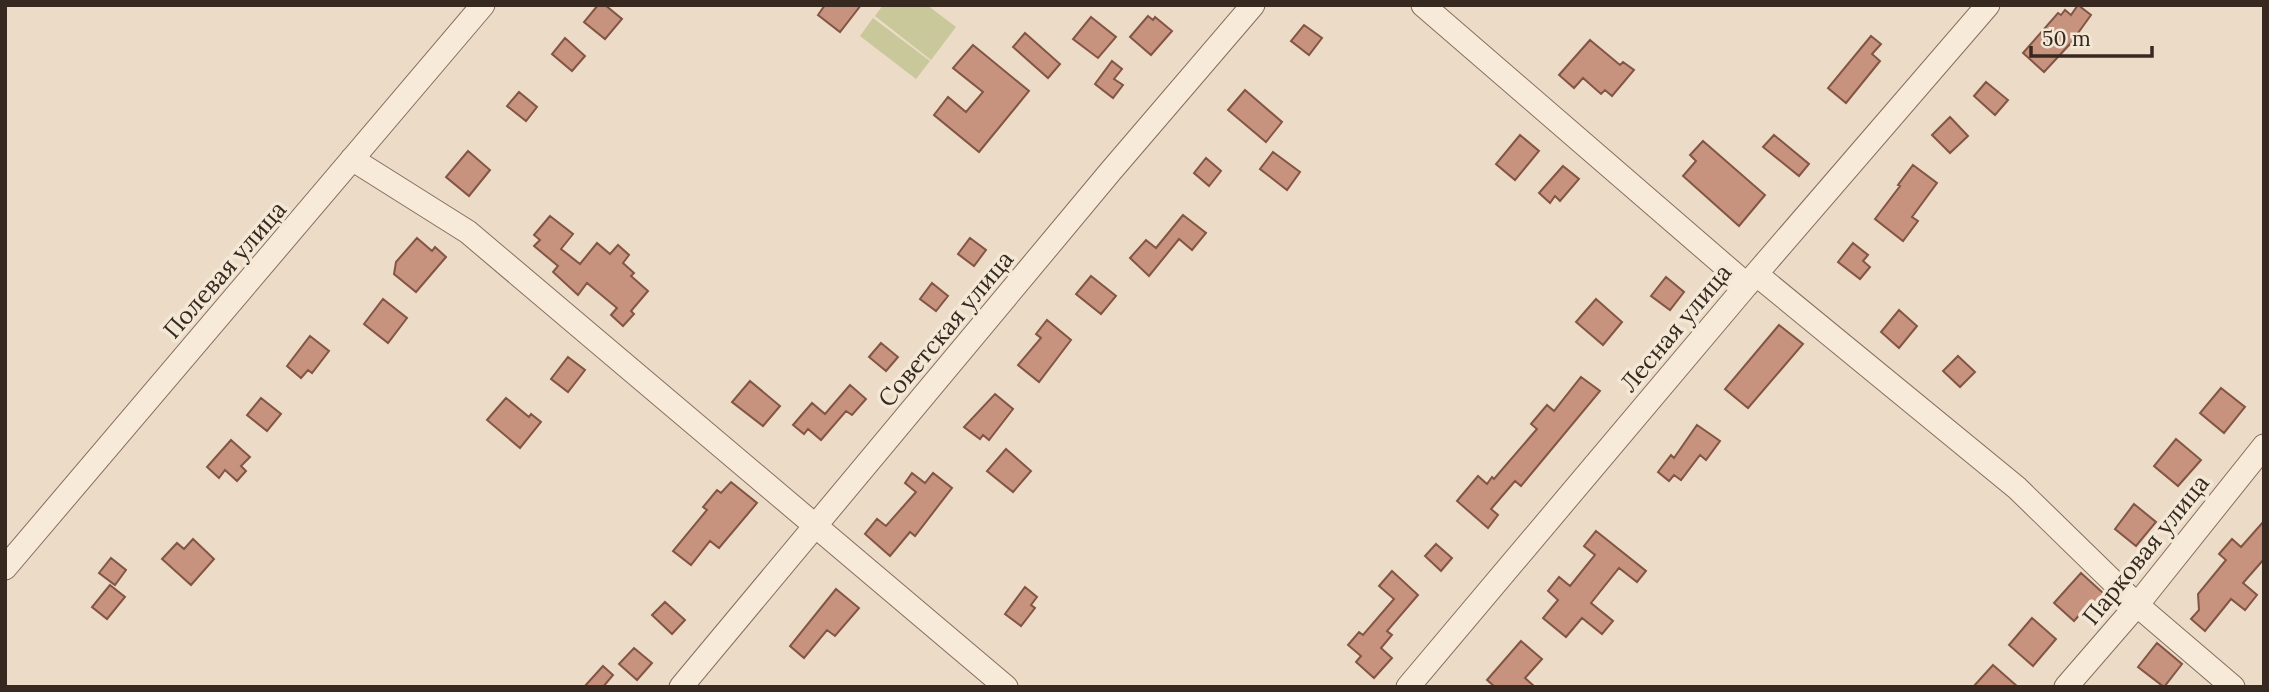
<svg xmlns="http://www.w3.org/2000/svg" width="2269" height="692" font-family="Lora,serif">
<style>
.green{fill:#c9c89a}
.building{fill:#c7937e;stroke:#835544;stroke-width:2}
.lines{fill:none;stroke-linecap:round;stroke-linejoin:round}
.minor-casing{stroke:#866d5d;stroke-width:25}
.minor{stroke:#f7ead9;stroke-width:23}
.labels{text-anchor:middle;stroke-width:7;stroke-linejoin:round;paint-order:stroke}
.street-label{font-size:24px;fill:#372820;stroke:#f3e7d5}
</style>
<rect width="100%" height="100%" fill="#ecdbc6"/>
<path class="green" d="M883 5H927L956 27 931 60 875 16Z
M873 18 930 61 916 79 860 36Z"/>
<path class="building" d="M598 5H605L622 19 605 39 584 22Z
M825 5H861L840 32 818 15Z
M2078 5 2091 15 2070 44 2044 72 2023 53 2058 13 2061 15 2065 10 2071 15Z
M1148 16 1153 20 1155 17 1172 31 1151 55 1130 37Z
M1091 17 1116 37 1098 58 1073 39Z
M1304 25 1322 38 1309 55 1291 41Z
M1025 33 1060 64 1048 78 1013 47Z
M1871 36 1881 44 1872 54 1880 61 1846 103 1828 88Z
M565 38 585 56 572 71 552 54Z
M1590 40 1620 65 1623 62 1634 70 1612 96 1605 90 1601 94 1583 78 1574 88 1559 75Z
M973 45 1029 91 979 152 934 115 948 97 966 112 983 92 953 68Z
M1112 61 1122 69 1114 79 1123 85 1113 98 1095 84Z
M1986 82 2008 100 1995 115 1974 96Z
M1245 90 1282 122 1266 142 1228 110Z
M519 92 537 107 526 121 507 106Z
M1950 117 1968 136 1950 153 1932 135Z
M1520 135 1539 151 1515 180 1496 164Z
M1774 135 1809 164 1799 176 1763 147Z
M1703 141 1765 195 1739 226 1683 176 1696 161 1690 155Z
M468 151 490 170 469 196 446 177Z
M1273 152 1300 172 1287 190 1260 169Z
M1206 158 1221 171 1209 186 1194 173Z
M1913 165 1937 183 1912 217 1918 221 1903 241 1875 219 1900 186 1898 185Z
M1563 166 1579 179 1560 201 1555 196 1550 203 1539 193Z
M1183 215 1206 233 1192 250 1179 239 1149 276 1130 258 1146 240 1156 248Z
M550 216 573 234 561 249 580 264 597 243 610 254 618 245 629 255 623 263 634 273 631 276 648 291 631 311 634 314 623 326 611 315 617 308 587 283 578 295 553 272 558 266 534 246 540 240 534 235Z
M417 238 432 251 435 247 446 257 416 292 394 274 396 262Z
M970 238 986 250 974 266 958 254Z
M1853 243 1868 255 1863 261 1870 267 1860 279 1838 262Z
M1091 276 1116 296 1101 314 1076 294Z
M1666 277 1684 292 1670 310 1651 296Z
M932 283 948 296 936 311 920 299Z
M383 299 407 318 388 343 364 324Z
M1596 299 1622 322 1603 345 1576 322Z
M1899 310 1917 326 1899 348 1881 332Z
M1047 320 1071 340 1039 382 1018 365 1041 338 1036 334Z
M1779 325 1803 344 1748 408 1725 389Z
M310 336 329 351 312 373 308 370 301 378 287 366Z
M881 343 898 357 886 371 869 357Z
M1958 356 1975 372 1960 387 1943 371Z
M568 357 585 370 568 392 551 379Z
M1581 377 1600 391 1521 486 1515 481 1491 509 1498 515 1488 528 1457 501 1478 476 1487 484 1492 477 1494 479 1537 429 1531 424 1547 405 1554 411Z
M750 381 780 406 763 426 732 402Z
M850 385 866 399 852 415 846 411 821 440 808 429 804 434 793 425 812 403 825 414Z
M2221 388 2245 407 2224 433 2200 413Z
M995 394 1013 409 989 440 983 435 980 439 964 427Z
M261 398 281 414 267 431 247 415Z
M506 398 529 417 531 414 541 422 520 448 487 420Z
M1697 425 1720 441 1706 460 1700 455 1681 480 1674 475 1669 481 1658 472 1671 455 1674 458Z
M2176 439 2201 460 2178 486 2154 466Z
M231 440 250 457 241 466 246 471 237 481 225 470 219 478 207 467Z
M1006 449 1031 471 1013 492 987 471Z
M912 473 925 483 933 473 952 488 915 536 910 532 890 556 865 534 877 519 886 526 916 492 905 483Z
M731 482 757 503 719 548 710 541 691 565 673 551 707 510 703 507 717 490 721 493Z
M2134 504 2156 522 2136 546 2115 529Z
M2264 521V559L2243 583 2257 595 2245 610 2231 599 2205 631 2191 619 2199 610 2198 594 2226 560 2219 554 2232 539 2241 547Z
M1596 531 1646 571 1637 582 1619 568 1591 603 1613 621 1602 634 1582 618 1566 637 1543 618 1558 600 1548 591 1559 577 1570 586 1595 555 1584 546Z
M193 539 214 559 191 585 162 559 177 543 184 549Z
M1436 544 1452 558 1441 571 1425 556Z
M111 558 126 570 115 585 99 573Z
M1392 571 1418 595 1387 631 1392 635 1381 648 1392 658 1374 678 1356 662 1361 656 1348 645 1359 632 1363 635 1394 599 1379 586Z
M2081 573 2113 602 2103 613 2091 602 2074 621 2054 603Z
M110 585 125 597 107 619 92 607Z
M1025 587 1037 597 1031 605 1035 608 1021 626 1005 614Z
M836 589 859 608 835 636 827 630 804 658 790 646Z
M665 602 685 620 672 634 652 615Z
M2032 618 2056 639 2033 666 2009 645Z
M1521 641 1542 659 1525 678 1535 687H1495L1487 680Z
M2157 643 2182 664 2164 687 2138 667Z
M634 648 652 663 637 680 619 664Z
M1993 665 2018 687H1973Z
M603 666 613 675 603 687H584Z"/>
<g class="lines">
<g class="minor-casing">
<path id="minor" d="M1423 5 1747 285
M352 159 468 232 1006 687
M1756 274 2017 488 2137 605 2233 687
M5 568 483 5
M681 687 1110 172 1253 5
M1408 687 1756 274 1988 5
M2066 687 2137 605 2264 446"/>
</g>
<use href="#minor" class="minor"/>
</g>
<g class="labels">
<g class="street-label">
<text transform="translate(225 270) rotate(-49)" y="8">Полевая улица</text>
<text transform="translate(1676 328) rotate(-50)" y="8">Лесная улица</text>
<text transform="translate(946 329) rotate(-50)" y="8">Советская улица</text>
<text transform="translate(2146 550) rotate(-51)" y="8">Парковая улица</text>
</g>
</g>
<rect width="2269" height="692" fill="none" stroke="#372820" stroke-width="14"/>
<path d="M2031 46v10h121v-10" fill="none" stroke="#372820" stroke-width="3.5"/>
<text x="2042" y="46" font-size="21" fill="#372820" stroke="#f3e7d5" stroke-width="5" paint-order="stroke">50 m</text>
</svg>
